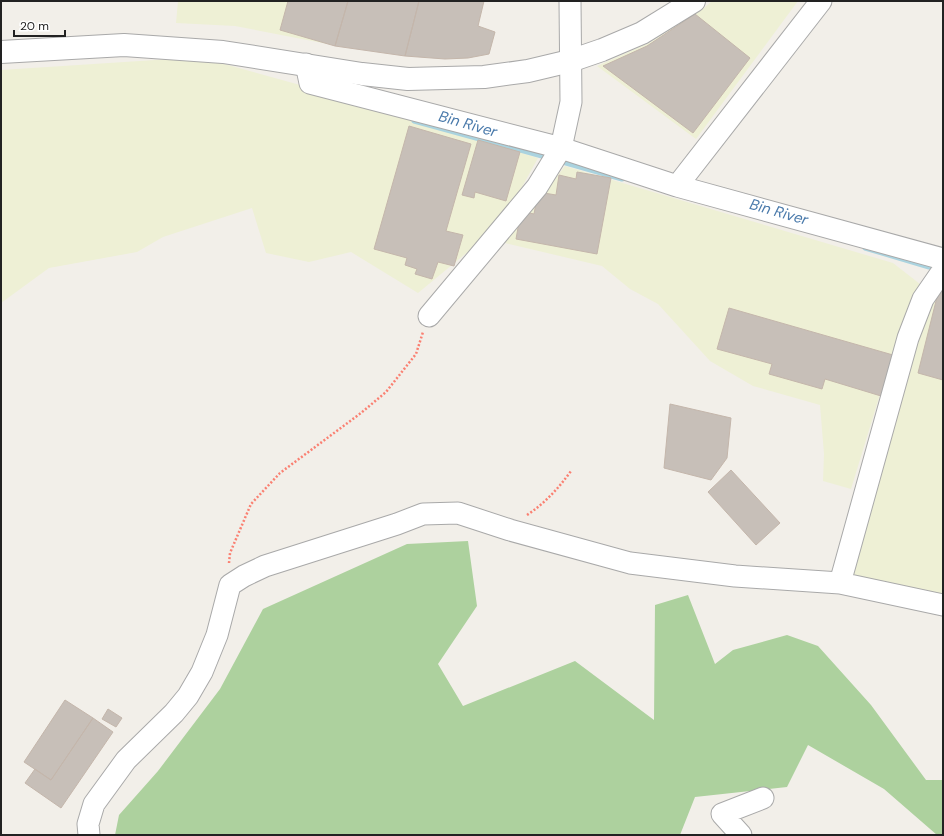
<svg xmlns="http://www.w3.org/2000/svg" width="944" height="836" font-family="'DM Sans',sans-serif">
<style>
.farmland{fill:#eef0d5}
.forest{fill:#add19e}
.lines{fill:none;stroke-linecap:round;stroke-linejoin:round}
.stream{stroke:#aad3df;stroke-width:5}
.building{fill:#c7bfb8;stroke:#c4b6ab}
.minor-casing{stroke:#a9a9a9;stroke-width:23}
.tertiary-casing{stroke:#a9a9a9;stroke-width:24}
.path{stroke:#fa8072;stroke-width:2.5;stroke-dasharray:2 2;stroke-linecap:butt}
.minor{stroke:#fff;stroke-width:21}
.tertiary{stroke:#fff;stroke-width:22}
.labels{text-anchor:middle;stroke-width:3;stroke-linejoin:round;paint-order:stroke}
.water-label{font-size:15px;font-style:italic;fill:#4a7aab;stroke:#fff}
</style>
<rect width="100%" height="100%" fill="#f2efe9"/>
<path class="farmland" d="M178 1 227 2 484 1 478 26 495 32 489 54 468 58 449 59 338 46 235 26 176 23Z
M712 1H798L696 139 597 66 649 43 703 9Z
M186 58 210 60 376 106 538 158 522 187 481 241 418 293 351 252 309 262 266 253 252 208 163 237 137 252 49 268 1 303V70Z
M565 166 893 263 920 284 900 329 851 489 823 481 824 454 820 405 753 386 710 361 658 304 630 289 602 266 505 243Z
M943 284V599L850 578 922 312Z"/>
<path class="forest" d="M468 541 477 606 438 664 463 706 575 661 654 720 655 605 688 595 715 664 733 650 787 635 818 646 871 705 926 780H943V835H937L884 789 808 745 787 787 695 797 680 835H115L119 815 158 771 220 689 263 609 407 544Z"/>
<g class="lines">
<path class="stream" d="M414 121 549 158
M559 161 622 179
M865 248 929 267"/>
</g>
<path class="building" d="M288 1H348L335 46 280 30Z
M348 1H419L405 56 335 46Z
M419 1H484L478 26 495 32 489 54 468 58 445 59 405 56Z
M695 14 750 58 693 133 603 66 647 46Z
M409 126 471 144 446 231 463 235 454 266 438 262 432 279 415 274 417 269 405 265 407 258 374 249Z
M478 140 520 152 506 201 475 192 474 198 462 195Z
M577 172 611 178 597 254 516 239 521 211 534 214 538 192 556 195 559 175 576 179Z
M943 289V380L918 373 937 297Z
M729 308 893 355 881 396 825 379 822 389 769 374 772 364 717 349Z
M670 404 731 418 727 458 711 480 664 468Z
M731 470 780 523 756 545 708 492Z
M65 700 93 718 51 780 24 762Z
M108 709 122 718 116 727 102 719Z
M93 718 113 732 61 808 25 783 35 769 51 780Z"/>
<g class="lines">
<g class="minor-casing">
<path id="minor" d="M306 64 310 83 561 148 571 102 570 1
M677 186 821 1
M429 316 537 187 561 148 677 186 943 259
M840 583 908 338 923 299 943 270
M89 835 88 824 94 804 126 760 174 713 188 696 202 672 217 635 230 585 244 576 265 566 397 524 423 514 458 513 510 530 630 563 735 576 840 583 943 605
M741 835 722 814 763 798"/>
</g>
<g class="tertiary-casing">
<path id="tertiary" d="M1 52 124 45 223 52 362 74 408 79 484 77 528 71 570 61 602 50 642 33 694 1"/>
</g>
<path class="path" d="M527 515C545 503 558 489 571 471
M229 563 230 553 251 504 280 473 361 413 386 392 416 354 423 332"/>
<use href="#minor" class="minor"/>
<use href="#tertiary" class="tertiary"/>
</g>
<g class="labels">
<g class="water-label">
<text transform="translate(468 124) rotate(16)" y="5">Bin River</text>
<text transform="translate(779 212) rotate(16)" y="5">Bin River</text>
</g>
</g>
<rect width="944" height="836" fill="none" stroke="#222222" stroke-width="4"/>
<path d="M14 30v6h51v-6" fill="none" stroke="#222222" stroke-width="2"/>
<text x="20" y="30" font-size="12" fill="#222222" stroke="#ffffff" stroke-width="3" paint-order="stroke">20 m</text>
</svg>
